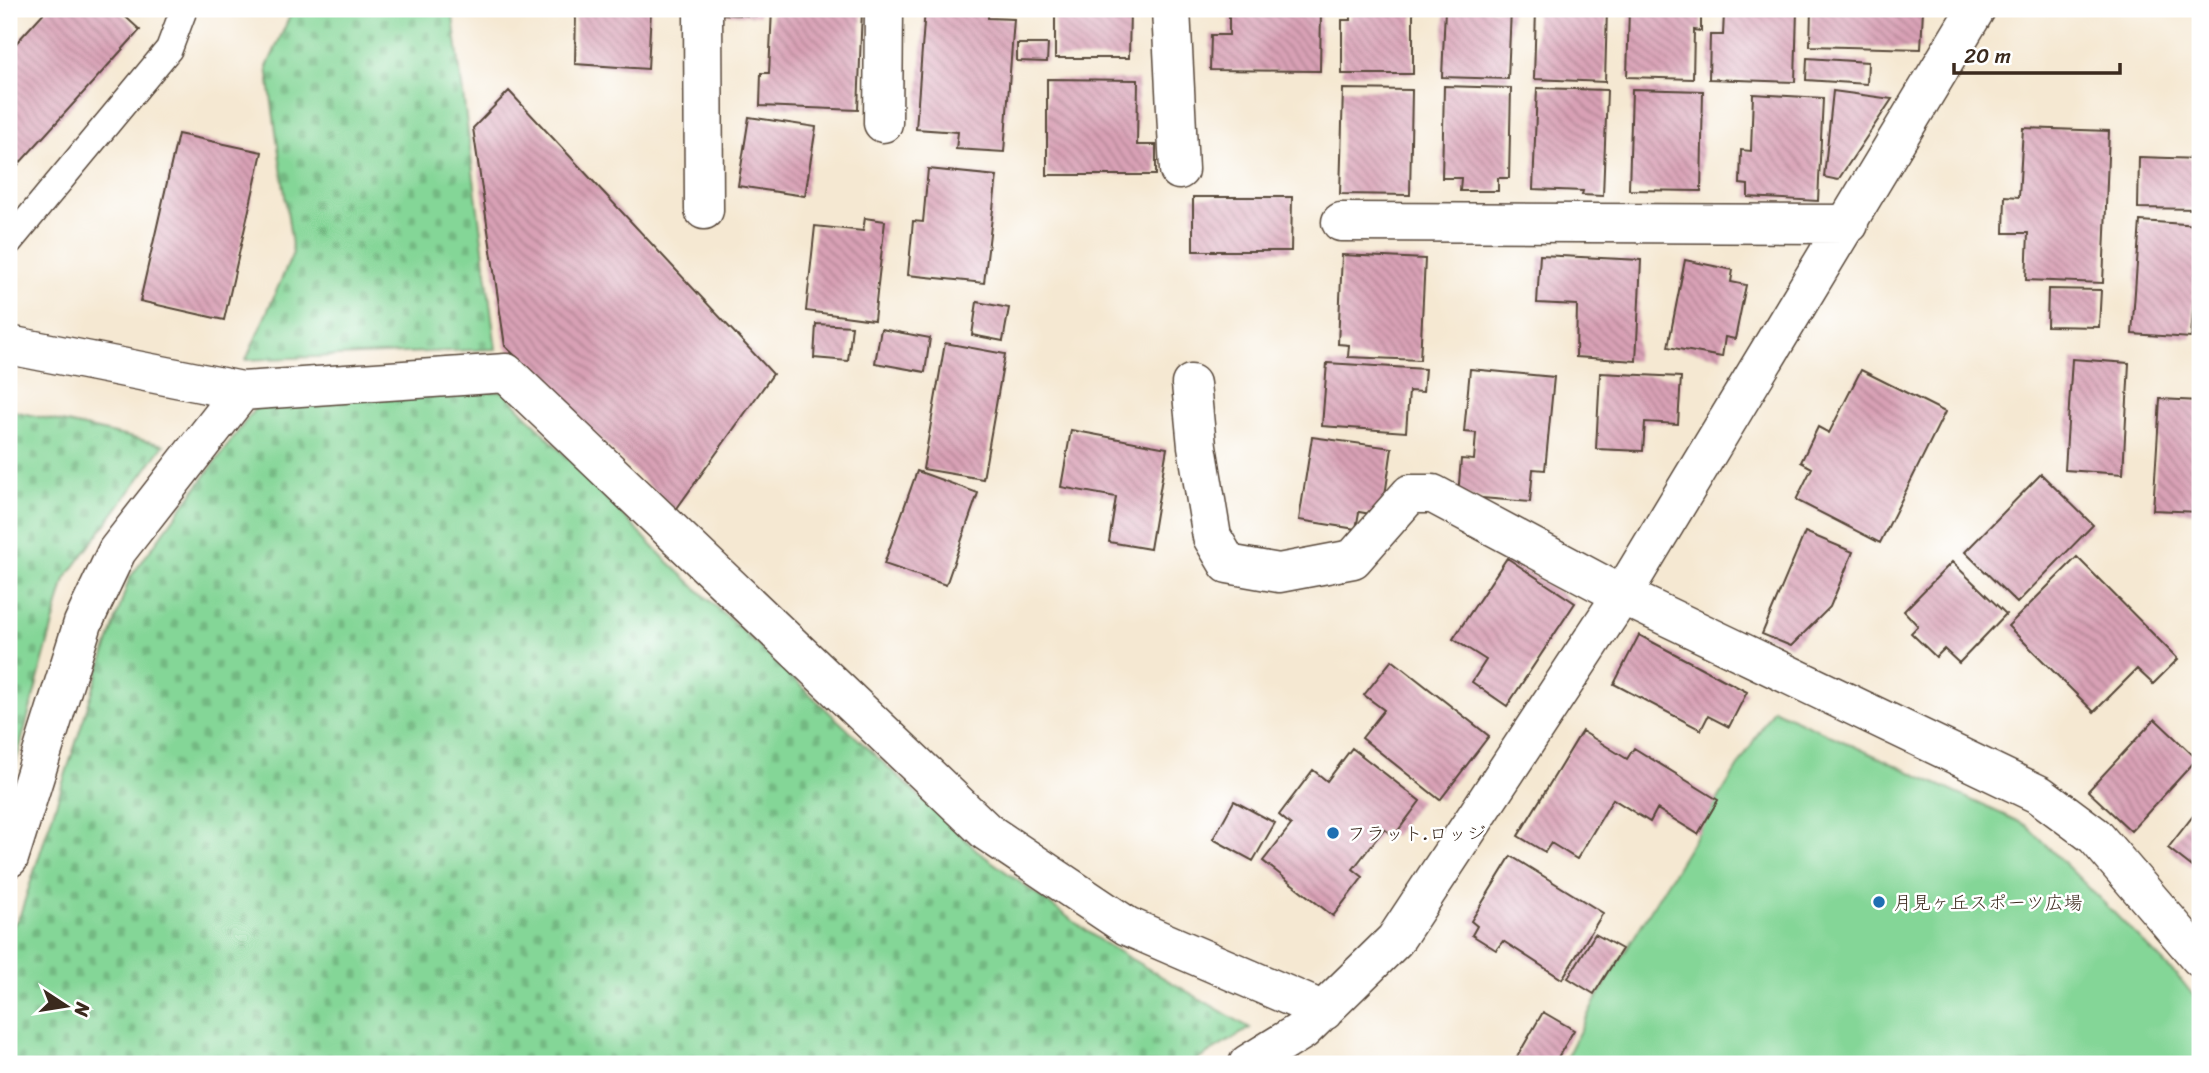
<svg xmlns="http://www.w3.org/2000/svg" width="2209" height="1073" font-family="Sriracha,'Klee One',sans-serif">
<style>
.grass{fill:#84d697;stroke:#60805a;stroke-width:2}
.cemetery{fill:url(#cemetery-stones);stroke:#60805a;stroke-width:2}
.building{fill:url(#building-back-hatch)}
.lines{fill:none;stroke-linecap:round;stroke-linejoin:round}
.lane-casing{stroke:#574639;stroke-width:29}
.street-casing{stroke:#574639;stroke-width:41}
.lane{stroke:#fff;stroke-width:26}
.street{stroke:#fff;stroke-width:38}
.poi-dot{fill:#1f6fb2;stroke:#fff;stroke-width:2.5}
.labels{text-anchor:middle;stroke-width:5;stroke-linejoin:round;paint-order:stroke}
.poi-label{font-size:19px;fill:#3b2a1e;stroke:#fff;text-anchor:start}
</style>
<defs>
<pattern id="cemetery-stones" width="16" height="16" patternUnits="userSpaceOnUse" patternTransform="scale(1.75)"><rect width="16" height="16" fill="#84d697"/><path d="M2 7V4a2 2 0 0 1 4 0v3zM10 15v-3a2 2 0 0 1 4 0v3z" fill="#73b882"/></pattern>
<pattern id="building-back-hatch" width="6" height="6" patternUnits="userSpaceOnUse" patternTransform="scale(1.75)"><rect width="6" height="6" fill="#d9a1b6"/><path d="M-1 5l2 2M0 0l6 6M5-1l2 2" fill="none" stroke="#b18393"/></pattern>
</defs>
<rect width="100%" height="100%" fill="#fff"/>
<filter id="ink" filterUnits="userSpaceOnUse"><feTurbulence type="fractalNoise" baseFrequency=".0143" numOctaves="2"/><feDisplacementMap in="SourceGraphic" scale="14" xChannelSelector="R" yChannelSelector="G"/><feConvolveMatrix kernelMatrix="1 2 1 2 8 2 1 2 1" color-interpolation-filters="sRGB"/></filter>
<filter id="wash" filterUnits="userSpaceOnUse"><feTurbulence type="fractalNoise" baseFrequency=".00686" numOctaves="4" result="noise"/><feDisplacementMap in="SourceGraphic" scale="28" xChannelSelector="R" yChannelSelector="G"/><feGaussianBlur stdDeviation="1.57" result="paint"/><feColorMatrix in="noise" values="0 0 0 0 0 0 0 0 0 0 0 0 0 0 0 0 0 1.4 0 .05"/><feComposite in="paint" operator="in"/></filter>
<g filter="url(#wash)">
<rect width="100%" height="100%" fill="#f5e8d2"/>
<path class="grass" d="M1773 709 2026 825 2181 980 2200 1004V1064H1563L1594 1003Z"/>
<path class="cemetery" d="M293 9H452L496 349 246 360 293 253 267 67Z
M503 391 664 558 980 853 1102 942 1250 1028 1191 1064H9V932L20 915 129 579 259 403Z
M9 410 164 445 65 579 9 788Z"/>
<g id="blocks">
<path class="building" d="M47 9H117L140 30 9 175V51Z
M576 9H651L648 69 575 64Z
M723 9H759V16L722 14Z
M772 9H862L858 110 760 106 761 73H769Z
M925 9H988V18L1014 19 1004 152 956 149 958 132 916 129Z
M1055 9H1130L1129 58H1055Z
M1229 9H1321L1320 71 1210 70 1211 35H1229Z
M1351 9H1413V74H1342V20H1351Z
M1445 9H1511L1508 79 1442 77Z
M1536 9H1607L1605 82 1534 79Z
M1629 9H1701V31L1694 30 1693 79 1627 77Z
M1740 9H1797L1795 82 1709 79 1710 35H1723L1724 13H1740Z
M1811 9H1923L1921 49 1810 46Z
M1017 44H1048L1047 62 1017 61Z
M1807 58 1868 62 1867 84 1806 80Z
M1047 79 1138 80 1137 145H1156V175H1047Z
M1444 86 1511 88 1509 178H1498V191H1460L1461 178H1442Z
M1537 88 1607 90 1603 196 1582 195 1583 191 1533 189Z
M1343 89 1412 90 1410 195 1340 194Z
M1632 89 1703 91 1701 191 1629 190Z
M509 91 773 374 675 511 505 346 473 128Z
M1833 91 1892 99 1838 180 1824 177Z
M1753 94 1823 98 1818 201 1748 197V185L1740 184 1741 150 1751 151Z
M749 117 816 127 805 196 738 186Z
M2023 128 2109 131 2103 283 2026 280 2028 233H2004L2005 196 2019 197Z
M178 134 262 152 224 320 140 301Z
M2139 157 2199 159 2198 209 2138 208Z
M928 169 997 176 984 283 908 275 913 221 923 222Z
M1193 197H1292L1291 251H1193Z
M865 218 885 221 874 320 806 311 815 226 863 231Z
M2140 221 2199 225 2191 338 2132 334Z
M1342 255 1425 259 1420 360 1348 357 1349 345 1338 344Z
M1540 255 1641 260 1636 361 1576 357 1577 305 1537 303Z
M1685 260 1733 270 1731 282 1746 285 1735 339 1725 337 1722 357 1668 347Z
M2048 289 2101 290 2099 327 2047 326Z
M977 302 1009 308 1003 341 972 335Z
M816 324 852 326 848 361 814 358Z
M881 329 930 338 925 372 875 363Z
M945 343 1005 354 983 479 923 469Z
M2072 359 2129 363 2123 474 2065 470Z
M1327 363 1425 369 1423 392 1409 391 1406 432 1322 426Z
M1470 369 1554 377 1545 470 1533 469 1530 502 1458 496 1461 459 1474 460 1476 433 1464 432Z
M1861 370 1945 412 1880 543 1796 500 1812 468 1801 462 1818 427 1829 433Z
M1600 373 1681 377 1678 424 1645 422 1643 451 1596 449Z
M2160 399 2200 401V512L2153 510Z
M1071 430 1167 448 1150 549 1109 542 1116 497 1061 487Z
M1312 437 1392 448 1382 516 1359 512 1356 529 1299 520Z
M917 471 978 493 946 585 884 564Z
M2041 474 2093 525 2017 603 1965 552Z
M1805 532 1853 552 1830 607 1791 646 1762 634Z
M2077 557 2178 659 2153 684 2137 669 2094 712 2008 626Z
M1507 558 1575 603 1507 706 1472 682 1486 660 1453 639Z
M1952 562 2006 614 1959 663 1944 649 1936 657 1911 633 1918 626 1904 611Z
M1639 635 1747 692 1729 727 1708 716 1701 730 1614 684Z
M1392 660 1489 736 1440 800 1362 738 1384 710 1364 695Z
M2155 719 2197 759 2131 831 2088 791Z
M1582 731 1627 759 1634 748 1718 800 1698 834 1657 809 1650 822 1613 799 1577 859 1551 843 1545 852 1518 836Z
M1352 748 1420 801 1394 836 1384 829 1353 869 1363 877 1333 916 1263 861 1291 825 1279 815 1313 770 1327 781Z
M1234 801 1275 823 1253 861 1213 839Z
M2200 807V873L2168 848Z
M1511 856 1603 913 1562 979 1503 941 1496 950 1472 935 1477 926 1471 921Z
M1595 934 1622 949 1594 994 1568 978Z
M1543 1012 1574 1030 1554 1064H1513Z"/>
</g>
</g>
<g filter="url(#ink)">
<use href="#blocks" fill-opacity="0" stroke="#574639" stroke-width="2"/>
<g class="lines">
<g class="lane-casing">
<path id="lane" d="M9 242 169 49 184 9"/>
</g>
<g class="street-casing">
<path id="street" d="M703 9 704 210
M1171 9 1179 170
M883 123 884 9
M1341 222 1849 224
M9 345 242 391 506 373 987 832 1127 926 1324 1011
M1191 384 1197 446 1212 537 1228 564 1279 573 1353 559 1410 494H1433L1622 595 2040 795 2095 836 2200 958
M9 858 83 623 117 551 242 391
M1248 1064 1303 1030 1395 940 1622 595 1976 9"/>
</g>
<use href="#lane" class="lane"/>
<use href="#street" class="street"/>
</g>
</g>
<g class="poi-dot">
<circle cx="1333" cy="833" r="7"/>
<circle cx="1879" cy="902" r="7"/>
</g>
<g class="labels">
<g class="poi-label">
<text x="1347" y="840">フラット.ロッジ</text>
<text x="1893" y="909">月見ヶ丘スポーツ広場</text>
</g>
</g>
<rect width="2209" height="1073" fill="none" stroke="#fff" stroke-width="35"/>
<g transform="translate(66 1006) rotate(102)" stroke="#ffffff" stroke-width="5" paint-order="stroke">
<path d="M0-5L12 26L0 18L-12 26Z" fill="#3b2a1e"/>
<text y="-10" font-size="19" font-weight="bold" text-anchor="middle" fill="#3b2a1e">N</text>
</g>
<path d="M1954 63v10h166v-10" fill="none" stroke="#3b2a1e" stroke-width="3.5"/>
<text x="1964" y="63" font-size="21" fill="#3b2a1e" stroke="#ffffff" stroke-width="5" paint-order="stroke">20 m</text>
</svg>
